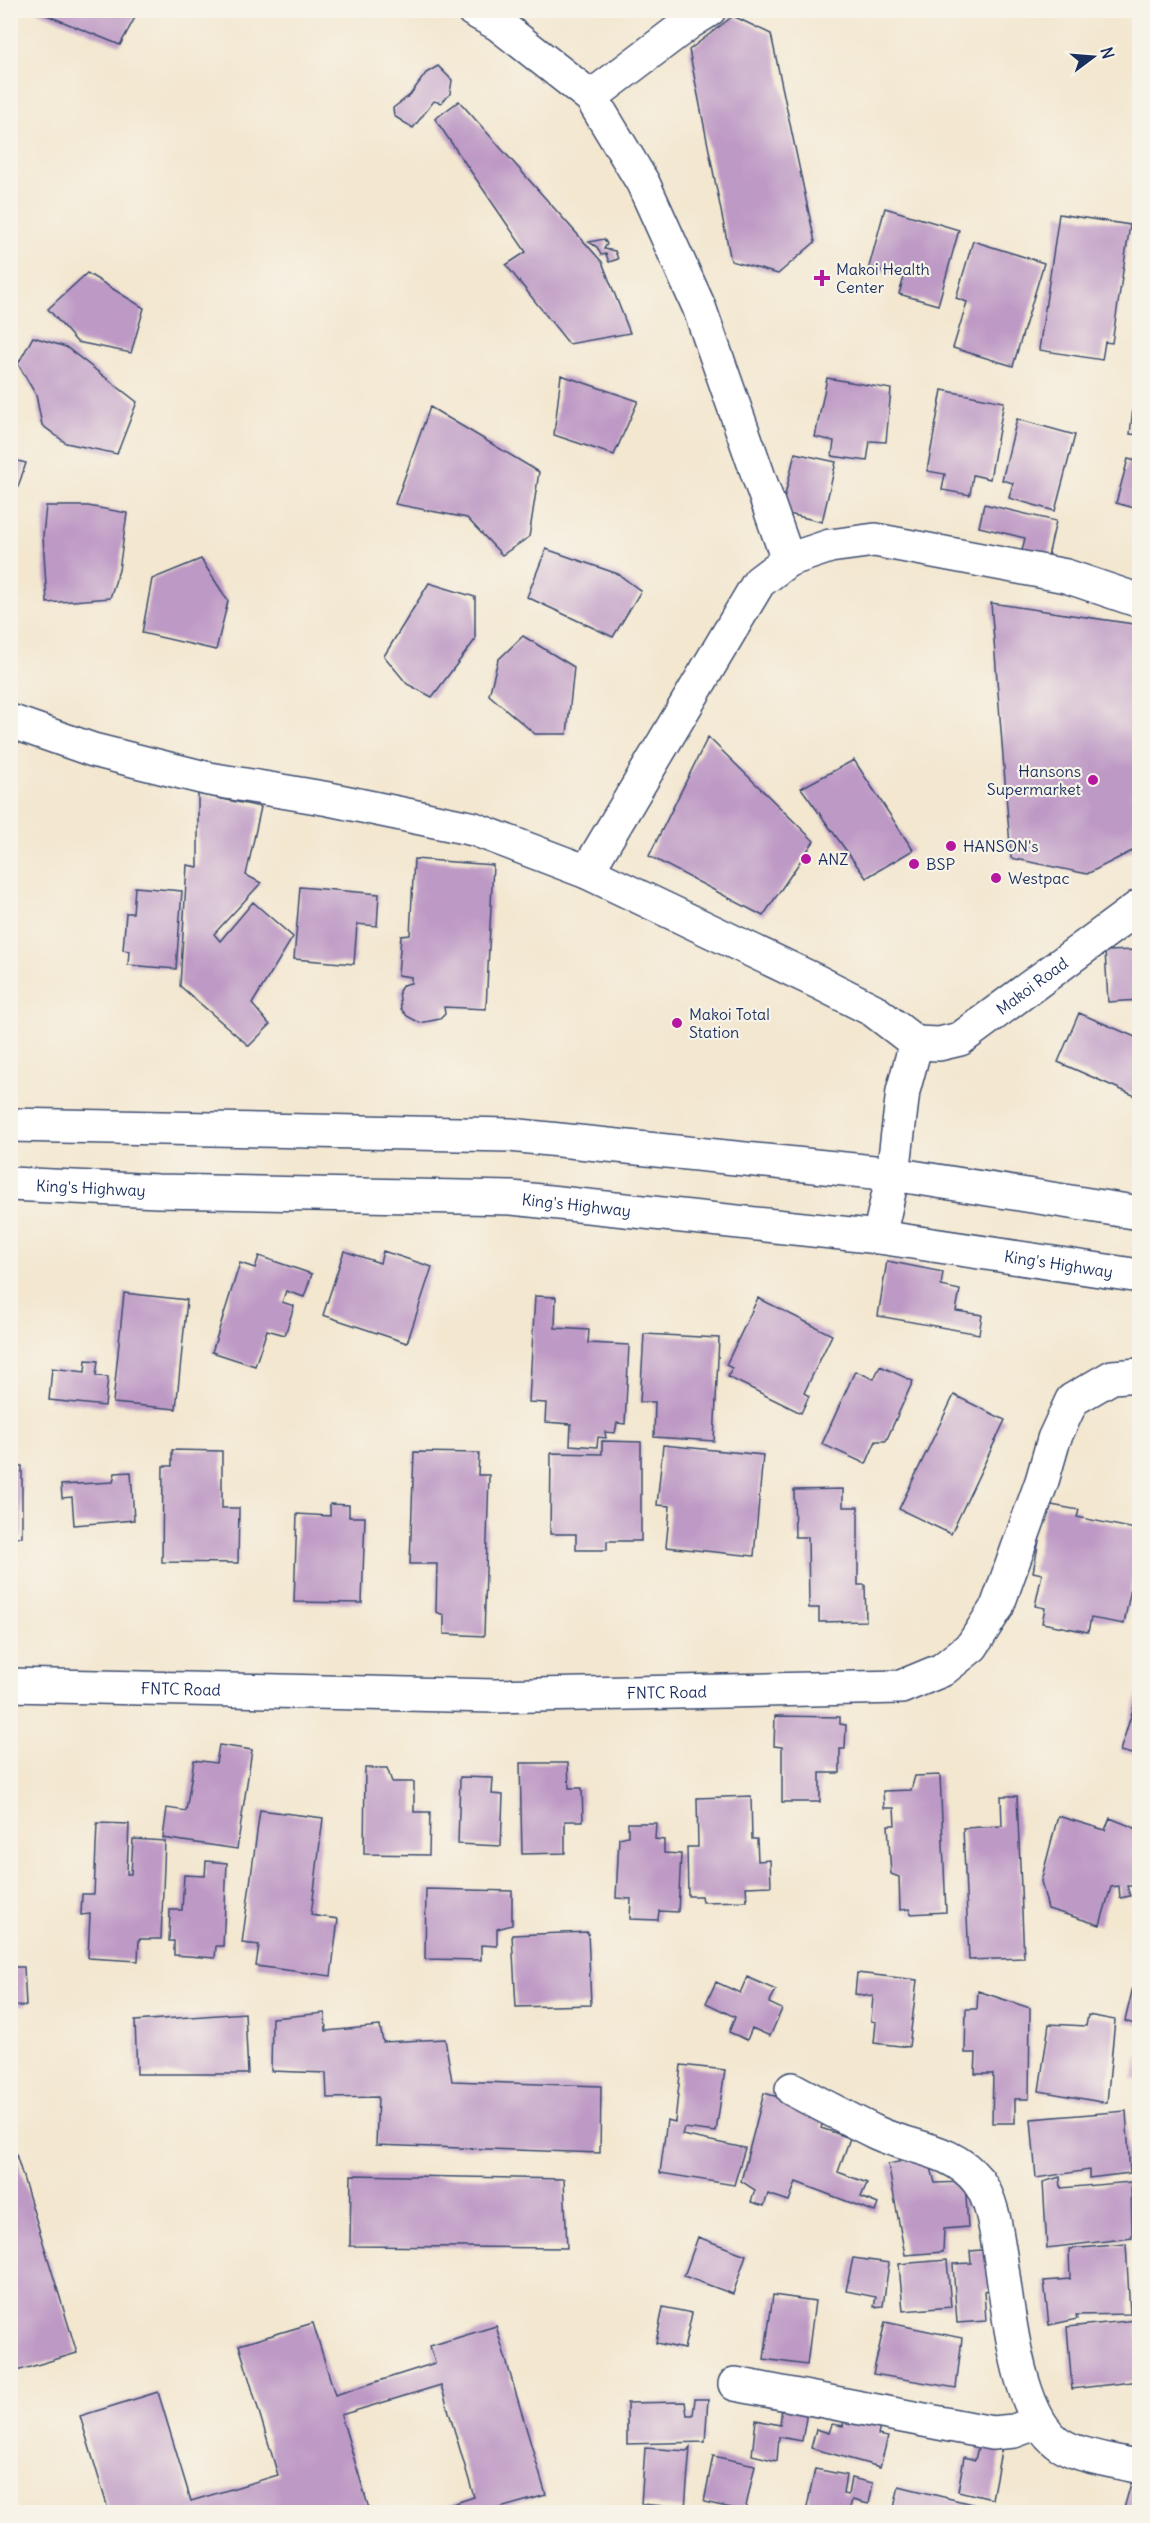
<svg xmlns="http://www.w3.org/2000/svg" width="1150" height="2523" font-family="Delius,sans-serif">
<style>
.building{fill:#bd99c5}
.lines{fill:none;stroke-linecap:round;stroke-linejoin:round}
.minor-casing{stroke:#3b4b6f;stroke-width:36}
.tertiary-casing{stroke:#3b4b6f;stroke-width:36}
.trunk-casing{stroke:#3b4b6f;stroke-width:36}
.minor{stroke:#fff;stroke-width:33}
.tertiary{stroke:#fff;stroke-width:33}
.trunk{stroke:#fff;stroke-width:33}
.poi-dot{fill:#b5179e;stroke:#f7f3e8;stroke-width:2}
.labels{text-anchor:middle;stroke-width:4.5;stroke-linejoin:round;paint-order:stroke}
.poi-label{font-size:16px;fill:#1b2f5e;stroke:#f7f3e8;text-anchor:start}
.street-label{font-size:16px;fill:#1b2f5e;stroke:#f7f3e8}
</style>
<rect width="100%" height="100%" fill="#f7f3e8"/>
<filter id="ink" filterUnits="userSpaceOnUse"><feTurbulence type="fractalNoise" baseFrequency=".0167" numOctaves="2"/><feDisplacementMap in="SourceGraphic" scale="12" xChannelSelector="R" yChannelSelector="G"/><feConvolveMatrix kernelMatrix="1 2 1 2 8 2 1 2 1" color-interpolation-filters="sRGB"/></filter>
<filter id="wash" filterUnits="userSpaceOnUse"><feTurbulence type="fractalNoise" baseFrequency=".008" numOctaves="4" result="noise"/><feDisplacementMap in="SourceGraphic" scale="24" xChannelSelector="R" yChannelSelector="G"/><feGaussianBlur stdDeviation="1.35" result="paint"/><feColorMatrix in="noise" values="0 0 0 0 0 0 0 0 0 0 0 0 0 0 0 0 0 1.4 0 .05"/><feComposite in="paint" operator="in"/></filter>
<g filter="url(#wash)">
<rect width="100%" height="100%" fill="#f3e7d0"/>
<g id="blocks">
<path class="building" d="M34 10H139L120 45Z
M733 16 771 34 815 242 778 274 731 261 689 50Z
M438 66 452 80 450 94 441 103 434 101 413 128 394 116 393 108 410 95 426 73Z
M459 101 602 262 630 333 569 344 506 265 526 252 435 119Z
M885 208 959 230 938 305 899 294 904 277 869 267Z
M1059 214 1130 225 1112 343 1105 342 1102 360 1039 350Z
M604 239 607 244 604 249 615 251 618 259 609 262 606 254 601 255 597 247 589 242Z
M973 241 1044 263 1013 366 953 348 967 302 956 298Z
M87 273 144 308 131 353 77 342 48 309Z
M33 337 66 347 137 402 117 454 66 443 42 425 36 395 18 364Z
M561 375 638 401 614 455 554 435Z
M827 378 891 389 886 442 870 441 867 461 832 456 834 441 815 437Z
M1136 382H1140V435L1130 434Z
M942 390 1004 402 990 479 973 475 970 495 942 490 945 474 927 471Z
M430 407 539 472 529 537 502 555 467 518 395 504Z
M1017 419 1075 435 1055 511 1009 498 1013 483 1002 480Z
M795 453 836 462 822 522 781 512Z
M10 459 26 463 11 508H10Z
M1128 459 1140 462V528L1134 527 1138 509 1116 503Z
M984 504 1056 521 1046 565 1020 559 1025 538 979 527Z
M46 506H88L127 513 119 570 110 598 47 603 43 536Z
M546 549 618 574 641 591 613 637 527 597Z
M201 559 228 601 216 650 142 633 152 579Z
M429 583 475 597V640L432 697 407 684 384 656Z
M991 603 1140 625V847L1087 874 1011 858Z
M523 636 574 667 567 734H535L489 695 498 660Z
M708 737 814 841 763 916 649 856Z
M854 760 913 850 866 878 801 788Z
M198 794 261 807 246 875 261 883 214 934 220 941 253 902 293 937 252 1004 270 1025 249 1046 180 986 187 865 198 867Z
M414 859 493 865 486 1009 444 1007 445 1014 440 1019 420 1023 407 1016 401 1009 399 991 403 985 411 983V977L398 975 401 936 410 935Z
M135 887 182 891 176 969 128 965 129 951 123 950 126 913H133Z
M300 887 379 894 377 926 357 924 354 964 294 959Z
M1140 950V1000L1108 1002 1105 951Z
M1079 1013 1140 1039V1098L1058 1062Z
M344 1251 380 1263 383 1251 432 1267 407 1343 323 1315Z
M259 1256 312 1274 304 1297 286 1291 282 1302 294 1306 285 1335 267 1330 255 1366 212 1352 240 1263 255 1268Z
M887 1261 943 1272 941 1286 960 1290 956 1311 982 1315 979 1334 878 1316Z
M124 1293 187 1300 176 1409 113 1403Z
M535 1296 556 1297 555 1328 589 1330 588 1343 629 1345 625 1424 617 1423 615 1433 605 1432 606 1438 598 1437 597 1447 570 1445 571 1424 545 1422 546 1403 529 1402Z
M758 1298 832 1335 804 1393 809 1396 801 1413 728 1377 732 1368 726 1365Z
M644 1334 719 1338 714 1441 654 1437 655 1402H640Z
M86 1360 98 1361 96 1376 108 1377 105 1406 49 1400 52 1368 85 1372Z
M880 1366 913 1381 886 1441H876L866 1464 822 1444 855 1371 874 1379Z
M954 1395 1005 1420 951 1534 899 1509Z
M602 1441 641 1442V1541H607V1550H576V1534H550L551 1453 602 1454Z
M663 1445 763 1455 754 1556 666 1547 670 1506 657 1505Z
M172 1450 222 1451V1508H239L238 1563 162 1562 163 1466H172Z
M414 1452 479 1453 478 1475H489L484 1636 444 1634V1615L436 1612 437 1564H410Z
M10 1466H22V1537H10Z
M131 1472 134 1520 74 1525 72 1497 62 1498 61 1485 113 1482 115 1473Z
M843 1489V1507H858V1585H865L866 1621 819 1622V1608H809L808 1537H795L794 1490Z
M330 1504 349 1505V1517H365L362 1603 294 1602 297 1514 330 1516Z
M1046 1504 1079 1510 1077 1517 1140 1530V1542L1124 1624 1091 1618 1088 1632 1042 1623 1045 1608 1035 1606 1042 1574 1033 1572Z
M1140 1687V1756L1120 1751Z
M775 1716 840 1717V1724L846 1725 845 1749H840V1773H820V1802H782V1747L774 1746Z
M219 1745 252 1750 237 1849 163 1838 167 1808 186 1811 194 1760 216 1763Z
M520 1763H568L569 1788H582L583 1821H565V1853L522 1854Z
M365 1768H387L392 1782H414V1812H430L429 1855 364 1854Z
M940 1775 946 1912 910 1914V1909L900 1910 899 1877 891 1874 888 1825H895L894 1808H884L883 1791 911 1790 915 1776Z
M460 1777 493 1778 492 1794 503 1795 501 1846 458 1844Z
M751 1796 752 1839H757L758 1861 770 1860 771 1886 746 1887 747 1901 702 1902 701 1896H688L687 1847H698L697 1798Z
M1001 1796H1017L1024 1958 969 1960 963 1828 1002 1826Z
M260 1810 323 1818 311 1915 338 1919 331 1976 256 1966 259 1945 242 1943Z
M1058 1816 1105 1830 1110 1818 1140 1830 1137 1860 1140 1870 1139 1883 1137 1886H1127L1130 1896 1120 1898 1119 1886 1111 1887 1100 1925 1048 1909 1041 1881Z
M97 1823 129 1824 127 1874H131L133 1839 165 1841 161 1939H139L138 1961 88 1958 90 1914 81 1915 82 1894H94Z
M628 1823H656L655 1839 664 1840V1853L681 1854 678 1912 659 1911 658 1920 630 1919 631 1899 616 1898 619 1838 628 1836Z
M206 1861 227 1863 223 1946H216L215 1958 174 1955V1941H169L170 1910H182L184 1875 205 1876Z
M426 1889 512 1891V1925L497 1929V1946L481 1945V1960L425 1959Z
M588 1932 591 2005 516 2007 512 1935Z
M10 1967H24L26 2006H10Z
M857 1973 917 1980 909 2047 874 2043 876 2022 871 2021 873 1996 855 1994Z
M747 1977 776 1990 769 2003 782 2009 770 2036 752 2028 747 2040 729 2032 735 2017 706 2003 716 1982 740 1993Z
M1133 1987 1140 1989V2026L1125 2021Z
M978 1991 1030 2008 1029 2099H1015V2123H992L993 2074H975L976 2053H965L966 2009H977Z
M245 2013 248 2074H137L135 2021Z
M325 2013 326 2031 380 2026 383 2042 445 2039 452 2081 601 2086 600 2153 376 2145 378 2097 327 2098 326 2073 271 2071 272 2018Z
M1088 2015 1115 2020 1107 2103 1039 2091 1049 2024 1086 2026Z
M1139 2053 1140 2080 1132 2079Z
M681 2065 725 2070 716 2132 684 2128 682 2135 745 2148 734 2185 660 2173 667 2120 675 2122Z
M764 2093 827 2111 821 2128 850 2138 838 2172 867 2183 861 2197 878 2204 875 2212 796 2182 789 2201 768 2194 764 2206 751 2202 755 2190 741 2181Z
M1126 2111 1130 2173 1089 2178V2170L1036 2178 1031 2119Z
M11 2138 77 2353 10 2373V2138Z
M928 2156 935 2183 965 2182 968 2227 944 2229 943 2252 905 2255 888 2164Z
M351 2175 564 2179 567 2248 350 2246Z
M1140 2175V2194L1139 2195 1134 2177Z
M1060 2177 1061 2188 1131 2182 1132 2238 1047 2248 1043 2182Z
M1136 2210H1140V2267H1137Z
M698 2237 746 2255 733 2294 684 2276Z
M1126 2244 1130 2314 1076 2315 1077 2319 1049 2325 1044 2281 1070 2279 1069 2249Z
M994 2249 997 2286 984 2291 986 2321 957 2323 953 2264 971 2263 970 2251Z
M853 2258 889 2263 883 2306 874 2307 876 2297 846 2291Z
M947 2260 951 2307 903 2311 899 2264Z
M773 2295 815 2301 807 2365 764 2359Z
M663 2307 692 2313 684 2349 656 2343Z
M1137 2320 1140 2381 1072 2389 1067 2327Z
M885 2322 962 2338 956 2388 873 2374Z
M313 2323 335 2395 435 2363 430 2346 496 2326 546 2495 486 2512H428L474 2497 441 2385 341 2415 370 2512H109L80 2416 158 2392 191 2501 278 2475 239 2345Z
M695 2399H708L705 2442 627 2444V2403L685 2402 687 2415H693Z
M782 2407 807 2412 802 2441 779 2437 777 2461 752 2455 756 2420 780 2425Z
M847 2410 882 2419 878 2435 888 2437 880 2467 811 2448 816 2429 829 2433 832 2424 843 2426Z
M980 2437 1003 2441 992 2499 958 2491 964 2457 975 2460Z
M690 2447 685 2508 641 2504 645 2448 687 2451Z
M713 2456 755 2465 745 2511 704 2502Z
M815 2469 846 2475 843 2494 848 2495 851 2478 873 2483 869 2504 852 2500 849 2512H806Z
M1132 2480 1140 2482V2512H1123Z
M899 2486 980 2506 978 2512H893Z"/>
</g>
</g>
<g filter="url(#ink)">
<use href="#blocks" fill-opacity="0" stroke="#3b4b6f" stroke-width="1.5"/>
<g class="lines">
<g class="minor-casing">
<g id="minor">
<path d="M473 10 498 24 591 97 643 183 699 307 788 560 759 582 587 872"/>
<path d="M591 97 690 22 709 10"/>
<path d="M788 560 830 546 875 540 1066 576 1140 601"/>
<path id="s1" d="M916 1043 939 1044 960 1039 1140 906"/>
<path id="s2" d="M10 1685 495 1696 901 1687 942 1670 972 1646 997 1607 1042 1481 1054 1439 1072 1400 1112 1377 1140 1375"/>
<path d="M792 2089C820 2104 848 2119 877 2133 911 2149 952 2148 978 2181 993 2201 996 2231 1000 2255 1008 2303 1016 2424 1065 2447 1087 2458 1116 2461 1140 2467"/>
<path d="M735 2384 992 2433 1014 2431 1038 2422"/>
</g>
</g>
<g class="tertiary-casing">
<path id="tertiary" d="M10 721 93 750 209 779 329 799 474 829 587 872 818 982 873 1010 916 1043 903 1091 893 1174 879 1237"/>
</g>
<g class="trunk-casing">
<g id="trunk">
<path d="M10 1125 510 1135 893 1174 1140 1213"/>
<path id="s3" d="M10 1184 158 1191 512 1198 879 1237 1140 1276"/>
</g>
</g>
<use href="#minor" class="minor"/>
<use href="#tertiary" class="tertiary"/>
<use href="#trunk" class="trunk"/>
</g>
</g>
<g class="poi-dot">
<path d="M819 269h6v6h6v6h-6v6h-6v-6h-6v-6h6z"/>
<circle cx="1093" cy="780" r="6"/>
<circle cx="951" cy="846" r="6"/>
<circle cx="806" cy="859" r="6"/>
<circle cx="914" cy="864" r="6"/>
<circle cx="996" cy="878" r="6"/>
<circle cx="677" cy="1023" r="6"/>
</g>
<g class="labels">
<g class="poi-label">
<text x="836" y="275">Makoi Health<tspan x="836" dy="18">Center</tspan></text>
<text x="1081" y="777" text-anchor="end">Hansons<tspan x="1081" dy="18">Supermarket</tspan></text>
<text x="963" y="852">HANSON's</text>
<text x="818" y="865">ANZ</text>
<text x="926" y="870">BSP</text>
<text x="1008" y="884">Westpac</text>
<text x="689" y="1020">Makoi Total<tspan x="689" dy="18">Station</tspan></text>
</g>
<g class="street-label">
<text dy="6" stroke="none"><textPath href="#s1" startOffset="134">Makoi Road</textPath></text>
<text dy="6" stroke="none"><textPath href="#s3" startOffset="81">King's Highway</textPath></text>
<text dy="6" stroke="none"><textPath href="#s3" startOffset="567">King's Highway</textPath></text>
<text dy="6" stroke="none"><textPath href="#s3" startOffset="1053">King's Highway</textPath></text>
<text dy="6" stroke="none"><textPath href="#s2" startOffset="171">FNTC Road</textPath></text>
<text dy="6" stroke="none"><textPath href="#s2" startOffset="657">FNTC Road</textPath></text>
</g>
</g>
<rect width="1150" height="2523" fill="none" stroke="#f7f3e8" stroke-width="36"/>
<g transform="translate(1093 57) rotate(74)" stroke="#f7f3e8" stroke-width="4.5" paint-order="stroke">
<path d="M0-4.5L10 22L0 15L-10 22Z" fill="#1b2f5e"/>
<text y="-9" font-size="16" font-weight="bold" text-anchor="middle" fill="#1b2f5e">N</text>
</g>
</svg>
